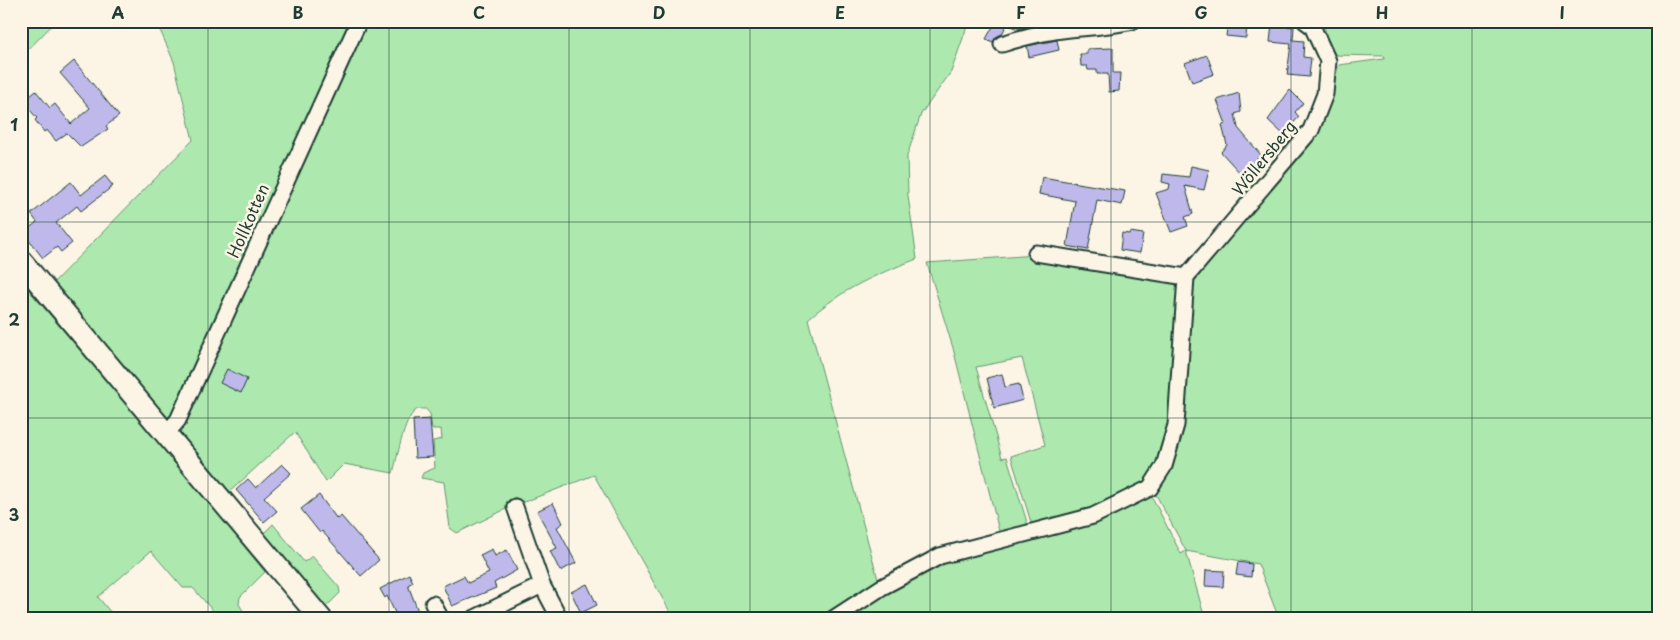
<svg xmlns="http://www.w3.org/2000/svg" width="1680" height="640" font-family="'Playpen Sans',sans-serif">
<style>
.green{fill:#ade9ae;stroke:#669371}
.building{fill:#bfb9eb;stroke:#1f3d34}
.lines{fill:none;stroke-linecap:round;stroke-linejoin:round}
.minor-casing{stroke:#1f3d34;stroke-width:19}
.secondary-casing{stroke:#1f3d34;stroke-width:25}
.minor{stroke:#fcf5e5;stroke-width:15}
.secondary{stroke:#fcf5e5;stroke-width:21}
.grid{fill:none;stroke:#1f3d34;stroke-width:1;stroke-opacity:0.55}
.labels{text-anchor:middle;stroke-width:5;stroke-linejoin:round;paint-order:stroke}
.street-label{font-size:16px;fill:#1f3d34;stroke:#fcf5e5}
.neatline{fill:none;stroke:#1f3d34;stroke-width:2}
.grid-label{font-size:16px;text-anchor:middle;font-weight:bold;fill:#1f3d34}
</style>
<rect width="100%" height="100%" fill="#fcf5e5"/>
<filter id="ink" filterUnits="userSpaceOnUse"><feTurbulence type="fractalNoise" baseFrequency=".02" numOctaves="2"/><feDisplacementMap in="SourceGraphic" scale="10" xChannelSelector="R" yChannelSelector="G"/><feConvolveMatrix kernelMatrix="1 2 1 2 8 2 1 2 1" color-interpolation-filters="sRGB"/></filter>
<g filter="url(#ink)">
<path class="green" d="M21 21H56L21 57Z
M156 21H352L171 418 164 419 49 287 193 140 174 62Z
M361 21H969L951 72 921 114 907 156 908 196 917 259C874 275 843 289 808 319L879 583 825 619H674L594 475 519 504 515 497 506 502 508 508 457 533 450 528 444 482 421 478 423 473 435 468 433 441 442 439 441 429H432L430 414 426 409C422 409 418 408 415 411 404 419 397 459 393 473L344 464 326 482 295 432 225 496 176 437Z
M1323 21H1659V619H1279L1258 564 1186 551 1205 619H837L940 558 1149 491 1181 554 1186 551 1153 489 1166 467 1188 283 1315 136 1339 65 1384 59 1385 56 1331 55Z
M1036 255 1106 266 1178 284 1174 424 1148 487 1093 514 1033 529 1011 456 1045 445 1022 358 976 367 1002 458 1007 457 1029 529 1000 535 953 348 927 263Z
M21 281 189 478 265 572 240 597 239 604 248 619H220L193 588H183L151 551 98 597 116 619H21Z
M273 524 304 562 312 556 339 587 340 593 329 604 322 605 262 535Z"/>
<path class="building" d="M996 21H1033L1030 26 1018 29 1007 24 1002 34 996 37 993 42 986 39Z
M1228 21H1247L1246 38 1226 36Z
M1272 25 1294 27 1293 40 1304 41 1303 57 1311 58 1309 77 1287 75 1291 44 1270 42Z
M1057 40 1059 50 1029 57 1027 46Z
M1113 48V73H1120L1119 91 1109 92 1108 74H1097V70H1088L1087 66H1081L1080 54H1087V49Z
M1207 55 1214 74 1192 82 1185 63Z
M74 61 119 116 106 126 108 129 81 147 67 133 56 141 47 130 44 132 35 120 37 118 23 102 36 91 50 108 55 104 71 124 90 108 60 73Z
M1290 90 1303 103 1295 112 1299 117 1283 134 1268 120Z
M1239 93 1241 112 1235 114 1238 128 1261 155 1241 174 1221 152 1227 145 1222 125 1226 124 1217 100Z
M1191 166 1209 170 1204 190 1185 186 1193 214 1185 217 1188 226 1171 232 1156 193 1169 189 1170 184 1162 182 1163 174 1189 177Z
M105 176 113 186 81 211 77 206 56 223 72 243 61 252 57 247 43 258 23 233 37 222 31 214 71 182 81 195Z
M1042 177 1125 191 1122 205 1097 200 1088 250 1067 246 1075 201 1039 194Z
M1130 232 1143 234 1140 253 1120 250 1122 233 1129 234Z
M227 369 247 379 241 393 220 383Z
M1002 374 1005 387 1019 384 1023 400 994 408 987 378Z
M430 419 433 457 415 458 413 420Z
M282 464 291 473 264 497 277 511 264 522 236 490 248 479 256 488Z
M319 495 337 519 341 516 379 560 361 576 322 531 320 533 301 509Z
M553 503 563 523 557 527 576 563 560 571 550 551 557 548 537 511Z
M492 549 495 556 507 550 517 570 494 583 496 588 452 606 443 586 464 576 468 583 489 573 480 555Z
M1238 562 1252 564 1251 577 1236 575Z
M1206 570 1224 571 1223 587 1205 586Z
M409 574 413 582 408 585 421 619H398L387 596 385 598 380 589Z
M587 584 597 605 581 613 571 592Z"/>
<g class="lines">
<g class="minor-casing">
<path id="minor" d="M1002 44C1024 37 1047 31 1070 29 1092 27 1111 26 1133 21
M1036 253 1186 277
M166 434 178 420 359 21
M515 507 542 585 560 619
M433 604 441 619
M473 619 542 585
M833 619 882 587 940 556 1093 516 1150 488 1164 466 1176 425 1186 277 1311 130 1325 94 1328 61 1312 26 1305 21"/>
</g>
<g class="secondary-casing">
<path id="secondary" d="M21 261 321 619"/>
</g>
<use href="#minor" class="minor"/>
<use href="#secondary" class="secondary"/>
</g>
</g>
<path class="grid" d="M208 21V619M389 21V619M569 21V619M750 21V619M930 21V619M1111 21V619M1291 21V619M1472 21V619M21 222H1659M21 418H1659"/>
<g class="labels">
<g class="street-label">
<text transform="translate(1264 158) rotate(-51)" y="6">Wöllersberg</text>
<text transform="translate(248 221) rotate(-66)" y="6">Hollkotten</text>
</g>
</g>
<rect width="1680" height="640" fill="none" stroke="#fcf5e5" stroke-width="55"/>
<rect x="28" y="28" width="1624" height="584" class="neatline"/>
<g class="grid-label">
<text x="118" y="19">A</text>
<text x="298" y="19">B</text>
<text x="479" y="19">C</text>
<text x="659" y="19">D</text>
<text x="840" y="19">E</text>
<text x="1021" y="19">F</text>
<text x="1201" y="19">G</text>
<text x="1382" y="19">H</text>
<text x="1562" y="19">I</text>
<text x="14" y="131">1</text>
<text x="14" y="326">2</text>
<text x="14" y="521">3</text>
</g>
</svg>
